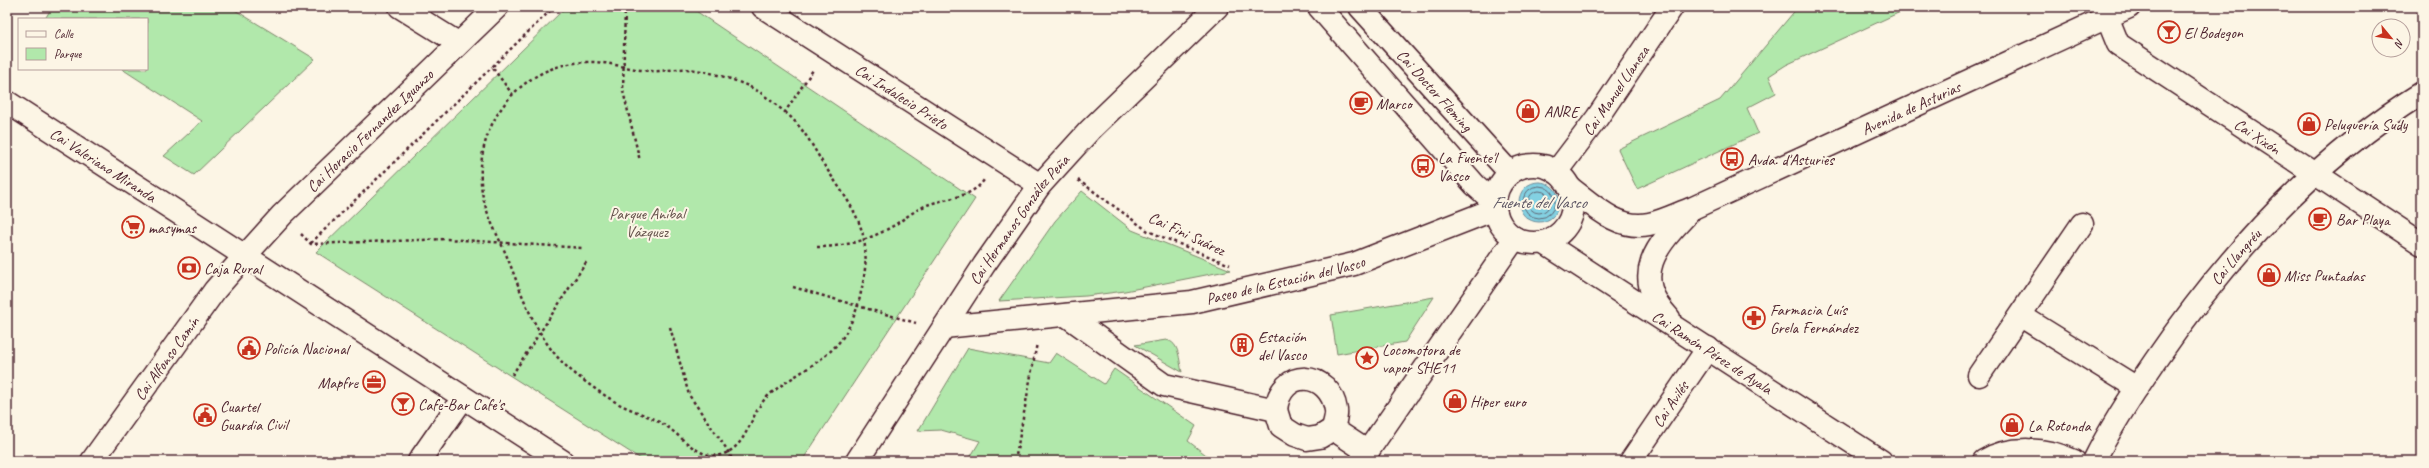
<svg xmlns="http://www.w3.org/2000/svg" width="2429" height="468" font-family="Caveat,sans-serif">
<style>
.green{fill:#b1e8ab;stroke:#7e846b}
.water{fill:#83d1e2;stroke:#6c8a99}
.lines{fill:none;stroke-linecap:round;stroke-linejoin:round}
.shore{stroke:#616674;stroke-width:1}
.minor-casing{stroke:#4a1f2b;stroke-width:25}
.path{stroke:#4a1f2b;stroke-width:2.5;stroke-dasharray:3 3;stroke-linecap:butt}
.minor{stroke:#fcf5e5;stroke-width:22}
.labels{text-anchor:middle;stroke-width:4;stroke-linejoin:round;paint-order:stroke}
.poi-label{font-size:16px;fill:#4a1f2b;stroke:#fcf5e5;text-anchor:start}
.street-label{font-size:16px;fill:#4a1f2b;stroke:#fcf5e5}
.park-label{font-size:16px;fill:#64514b;stroke:#fcf5e5}
.water-label{font-size:17px;font-style:italic;fill:#5b5462;stroke:#fcf5e5}
</style>
<rect width="100%" height="100%" fill="#fcf5e5"/>
<filter id="ink" filterUnits="userSpaceOnUse"><feTurbulence type="fractalNoise" baseFrequency=".025" numOctaves="2"/><feDisplacementMap in="SourceGraphic" scale="8" xChannelSelector="R" yChannelSelector="G"/><feConvolveMatrix kernelMatrix="1 2 1 2 8 2 1 2 1" color-interpolation-filters="sRGB"/></filter>
<g filter="url(#ink)">
<path class="green" d="M52 7H230L315 59 194 175 164 156 202 121 122 69H147V19H45Z
M566 7H690L975 199 802 461H644L316 252Z
M1798 7H1911L1786 65 1769 76 1776 93 1747 108 1758 133 1637 189 1618 149 1720 100Z
M1082 191 1132 230 1231 270 1125 291 1086 296 999 301 1055 221Z
M1434 297 1405 342 1337 354 1331 315Z
M1166 340C1180 342 1179 361 1182 372L1135 345Z
M968 348 1049 363 1056 353 1104 384 1114 369 1196 426 1188 441 1214 461H968L980 441 941 430 918 431Z"/>
<path class="water" d="M1519 202a20 20 0 1 1 40 0a20 20 0 1 1-40 0Z"/>
<g class="lines">
<path class="shore" d="M1523 202a16 16 0 1 1 32 0a16 16 0 1 1-32 0Z
M1528 202a11 11 0 1 1 22 0a11 11 0 1 1-22 0Z"/>
<g class="minor-casing">
<g id="minor">
<path d="M400 7 458 43"/>
<path id="s1" d="M763 7 1040 185"/>
<path d="M1319 7 1475 185 1494 202"/>
<path id="s2" d="M1360 7 1510 173"/>
<path id="s3" d="M2103 7 2118 44 2422 244"/>
<path id="s4" d="M7 102 562 461"/>
<circle cx="1534" cy="204" r="39"/>
<path id="s5" d="M1556 172 1597 118 1672 7"/>
<path id="s6" d="M1569 187C1592 204 1618 231 1649 224 1664 221 1679 213 1693 208L2129 7"/>
<path id="s7" d="M1543 242 1881 461"/>
<path d="M1066 315 1164 385 1276 410 1281 426 1295 435 1307 439 1320 437 1333 429 1368 452"/>
<path d="M2021 316 2137 388"/>
<path d="M1669 318C1629 276 1657 245 1689 212"/>
<path id="s8" d="M944 327 1192 302 1354 264 1495 209"/>
<path d="M1979 375 2082 224"/>
<path d="M1276 410C1280 367 1330 370 1336 410 1337 416 1334 423 1333 429"/>
<path id="s9" d="M92 461 215 290 244 257 282 215 497 7"/>
<path d="M419 461 463 398"/>
<path id="s10" d="M857 461 984 265 1040 185 1090 130 1217 7"/>
<path d="M1361 461 1515 238"/>
<path id="s11" d="M1631 461 1708 348"/>
<path d="M1984 461C2011 445 2047 448 2074 461"/>
<path id="s12" d="M2094 461C2111 426 2133 393 2155 361 2227 256 2313 160 2422 93"/>
</g>
</g>
<path class="path" d="M625 7 623 91 640 161
M513 95 492 67 554 7
M785 112C803 127 812 145 824 165 855 211 875 233 861 292 858 308 852 323 843 337 825 363 791 375 768 396 749 413 749 448 720 455 698 460 679 433 663 424 649 416 633 411 619 404 603 395 588 384 574 373 538 344 524 300 508 259 499 237 486 216 482 192 472 125 521 61 591 62 611 62 631 70 651 71 662 72 675 68 687 69 707 70 744 82 761 93 769 99 777 106 785 112L813 70
M1078 180 1148 231 1230 265
M301 234 311 244 447 239 583 248
M311 243 492 67
M817 247C844 247 870 240 893 226 904 219 915 210 927 205 945 198 972 198 984 180
M793 287 916 323
M670 327 689 395 726 448 733 461
M512 375 587 261
M1015 461 1037 343"/>
<use href="#minor" class="minor"/>
</g>
</g>
<defs>
<g id="bar-ring" transform="scale(1.15)"><circle r="9.5" fill="#fcf5e5" stroke="#c8321e" stroke-width="1.5"/><path d="M-6-5H6L.8 .8V4.5H3.5V6h-7V4.5H-.8V.8Z" fill="#c8321e"/></g>
<g id="cafe-ring" transform="scale(1.15)"><circle r="9.5" fill="#fcf5e5" stroke="#c8321e" stroke-width="1.5"/><path d="M-5.5-4.5H6V0H3Q3 3.5 0 3.5H-2.5Q-5.5 3.5-5.5 0ZM3-3.2v2h1.7v-2ZM-6 4.5H4V6H-6Z" fill="#c8321e"/></g>
<g id="shop-ring" transform="scale(1.15)"><circle r="9.5" fill="#fcf5e5" stroke="#c8321e" stroke-width="1.5"/><path d="M-5-2.5h2.3a2.7 3.5 0 0 1 5.4 0H5L5.5 6h-11ZM-1.5-2.5h3a1.5 2.3 0 0 0-3 0Z" fill="#c8321e"/></g>
<g id="bus-ring" transform="scale(1.15)"><circle r="9.5" fill="#fcf5e5" stroke="#c8321e" stroke-width="1.5"/><path d="M-5-6H5V4H4V6H2V4H-2V6H-4V4H-5ZM-3.5-4V0h7V-4ZM-3.5 1.2v1.5H-2V1.2ZM2 1.2v1.5H3.5V1.2Z" fill="#c8321e"/></g>
<g id="supermarket-ring" transform="scale(1.15)"><circle r="9.5" fill="#fcf5e5" stroke="#c8321e" stroke-width="1.5"/><path d="M-6-5.5h2.5l.6 2H6L4.5 2H-2.5L-4.4-4H-6ZM-1.5 3.2a1.3 1.3 0 1 0 .1 0ZM3 3.2a1.3 1.3 0 1 0 .1 0Z" fill="#c8321e"/></g>
<g id="bank-ring" transform="scale(1.15)"><circle r="9.5" fill="#fcf5e5" stroke="#c8321e" stroke-width="1.5"/><path d="M-6-4H6V4H-6ZM0-2.3a2.3 2.3 0 1 0 0 4.6a2.3 2.3 0 1 0 0-4.6Z" fill="#c8321e"/></g>
<g id="pharmacy-ring" transform="scale(1.15)"><circle r="9.5" fill="#fcf5e5" stroke="#c8321e" stroke-width="1.5"/><path d="M-2-6h4v4h4v4h-4v4h-4v-4h-4v-4h4Z" fill="#c8321e"/></g>
<g id="building-ring" transform="scale(1.15)"><circle r="9.5" fill="#fcf5e5" stroke="#c8321e" stroke-width="1.5"/><path d="M-4-6H4V6H1V3H-1V6H-4ZM-2.5-4.3h1.7v1.8h-1.7ZM.8-4.3h1.7v1.8H.8ZM-2.5-1h1.7V.8h-1.7ZM.8-1h1.7V.8H.8Z" fill="#c8321e"/></g>
<g id="civic-ring" transform="scale(1.15)"><circle r="9.5" fill="#fcf5e5" stroke="#c8321e" stroke-width="1.5"/><path d="M-.6-6.5H3V-4.5H.6V-3L4-1V1h2V6H-6V1h2V-1L-.6-3ZM-1.2 2.5V6h2.4V2.5Z" fill="#c8321e"/></g>
<g id="sight-ring" transform="scale(1.15)"><circle r="9.5" fill="#fcf5e5" stroke="#c8321e" stroke-width="1.5"/><path d="M0-6L1.8-2.2L6-1.7L2.9 1.2L3.7 5.4L0 3.3L-3.7 5.4L-2.9 1.2L-6-1.7L-1.8-2.2Z" fill="#c8321e"/></g>
<g id="office-ring" transform="scale(1.15)"><circle r="9.5" fill="#fcf5e5" stroke="#c8321e" stroke-width="1.5"/><path d="M-6-3h4V-5.5h4V-3h4V5H-6ZM-1-4.5V-3h2v-1.5ZM-6 0V1H6V0Z" fill="#c8321e"/></g>
</defs>
<g fill-rule="evenodd">
<use href="#bar-ring" x="2169" y="32"/>
<use href="#cafe-ring" x="1361" y="103"/>
<use href="#shop-ring" x="1528" y="111"/>
<use href="#shop-ring" x="2309" y="124"/>
<use href="#bus-ring" x="1732" y="159"/>
<use href="#bus-ring" x="1423" y="166"/>
<use href="#cafe-ring" x="2320" y="219"/>
<use href="#supermarket-ring" x="133" y="227"/>
<use href="#bank-ring" x="189" y="268"/>
<use href="#shop-ring" x="2269" y="275"/>
<use href="#pharmacy-ring" x="1754" y="318"/>
<use href="#building-ring" x="1242" y="345"/>
<use href="#civic-ring" x="249" y="348"/>
<use href="#sight-ring" x="1367" y="358"/>
<use href="#office-ring" x="374" y="382"/>
<use href="#shop-ring" x="1455" y="401"/>
<use href="#bar-ring" x="403" y="404"/>
<use href="#civic-ring" x="205" y="415"/>
<use href="#shop-ring" x="2012" y="425"/>
</g>
<g class="labels">
<g class="poi-label">
<text x="2184" y="38">El Bodegon</text>
<text x="1376" y="109">Marco</text>
<text x="1544" y="117">ANRE</text>
<text x="2324" y="130">Peluquería Sudy</text>
<text x="1438" y="163">La Fuente'l<tspan x="1438" dy="18">Vasco</tspan></text>
<text x="1748" y="165">Avda. d'Asturies</text>
<text x="2336" y="225">Bar Playa</text>
<text x="148" y="233">masymas</text>
<text x="204" y="274">Caja Rural</text>
<text x="2284" y="281">Miss Puntadas</text>
<text x="1770" y="315">Farmacia Luís<tspan x="1770" dy="18">Grela Fernández</tspan></text>
<text x="1258" y="342">Estación<tspan x="1258" dy="18">del Vasco</tspan></text>
<text x="264" y="354">Policía Nacional</text>
<text x="1382" y="355">Locomotora de<tspan x="1382" dy="18">vapor SHE11</tspan></text>
<text x="358" y="388" text-anchor="end">Mapfre</text>
<text x="1470" y="407">Hiper euro</text>
<text x="418" y="410">Cafe-Bar Cafe's</text>
<text x="220" y="412">Cuartel<tspan x="220" dy="18">Guardia Civil</tspan></text>
<text x="2028" y="431">La Rotonda</text>
</g>
<g class="street-label">
<text dy="6" stroke="none"><textPath href="#s2" startOffset="112">Cai Doctor Fleming</textPath></text>
<text dy="6" stroke="none"><textPath href="#s5" startOffset="101">Cai Manuel Llaneza</textPath></text>
<text dy="6" stroke="none"><textPath href="#s1" startOffset="165">Cai Indalecio Prieto</textPath></text>
<text dy="6" stroke="none"><textPath href="#s6" startOffset="378">Avenida de Asturias</textPath></text>
<text dy="6" stroke="none"><textPath href="#s9" startOffset="433">Cai Horacio Fernandez Iguanzo</textPath></text>
<text dy="6" stroke="none"><textPath href="#s3" startOffset="207">Cai Xixón</textPath></text>
<text dy="6" stroke="none"><textPath href="#s4" startOffset="115">Cai Valeriano Miranda</textPath></text>
<text dy="6" stroke="none"><textPath href="#s10" startOffset="291">Cai Hermanos González Peña</textPath></text>
<text transform="translate(1187 233) rotate(25)" y="6">Cai Fini Suárez</text>
<text dy="6" stroke="none"><textPath href="#s12" startOffset="249">Cai Llangréu</textPath></text>
<text dy="6" stroke="none"><textPath href="#s8" startOffset="345">Paseo de la Estación del Vasco</textPath></text>
<text dy="6" stroke="none"><textPath href="#s7" startOffset="202">Cai Ramón Pérez de Ayala</textPath></text>
<text dy="6" stroke="none"><textPath href="#s9" startOffset="127">Cai Alfonso Camín</textPath></text>
<text dy="6" stroke="none"><textPath href="#s11" startOffset="69">Cai Avilés</textPath></text>
</g>
<g class="park-label">
<text x="647" y="219">Parque Aníbal<tspan x="647" dy="18">Vázquez</tspan></text>
</g>
<g class="water-label">
<text x="1539" y="208">Fuente del Vasco</text>
</g>
</g>
<rect width="2429" height="468" fill="none" stroke="#fcf5e5" stroke-width="24"/>
<rect x="12" y="12" width="2405" height="444" fill="none" stroke="#4a1f2b" stroke-width="1.5" filter="url(#ink)"/>
<rect x="18" y="18" width="130" height="52" fill="#fcf5e5" stroke="#b59f9b"/>
<rect x="26" y="31" width="20" height="6" fill="#fcf5e5" stroke="#b59f9b"/>
<text x="54" y="38" font-size="12" fill="#4a1f2b">Calle</text>
<rect x="26" y="48" width="20" height="12" fill="#b1e8ab" stroke="#b59f9b"/>
<text x="54" y="58" font-size="12" fill="#4a1f2b">Parque</text>
<g transform="translate(2391 38) rotate(119)"><circle r="19" fill="#fcf5e5" stroke="#b59f9b"/>
<path d="M0-3L7 15L0 10L-7 15Z" fill="#c8321e"/>
<text y="-6" font-size="11" font-weight="bold" text-anchor="middle" fill="#4a1f2b">N</text>
</g>
</svg>
